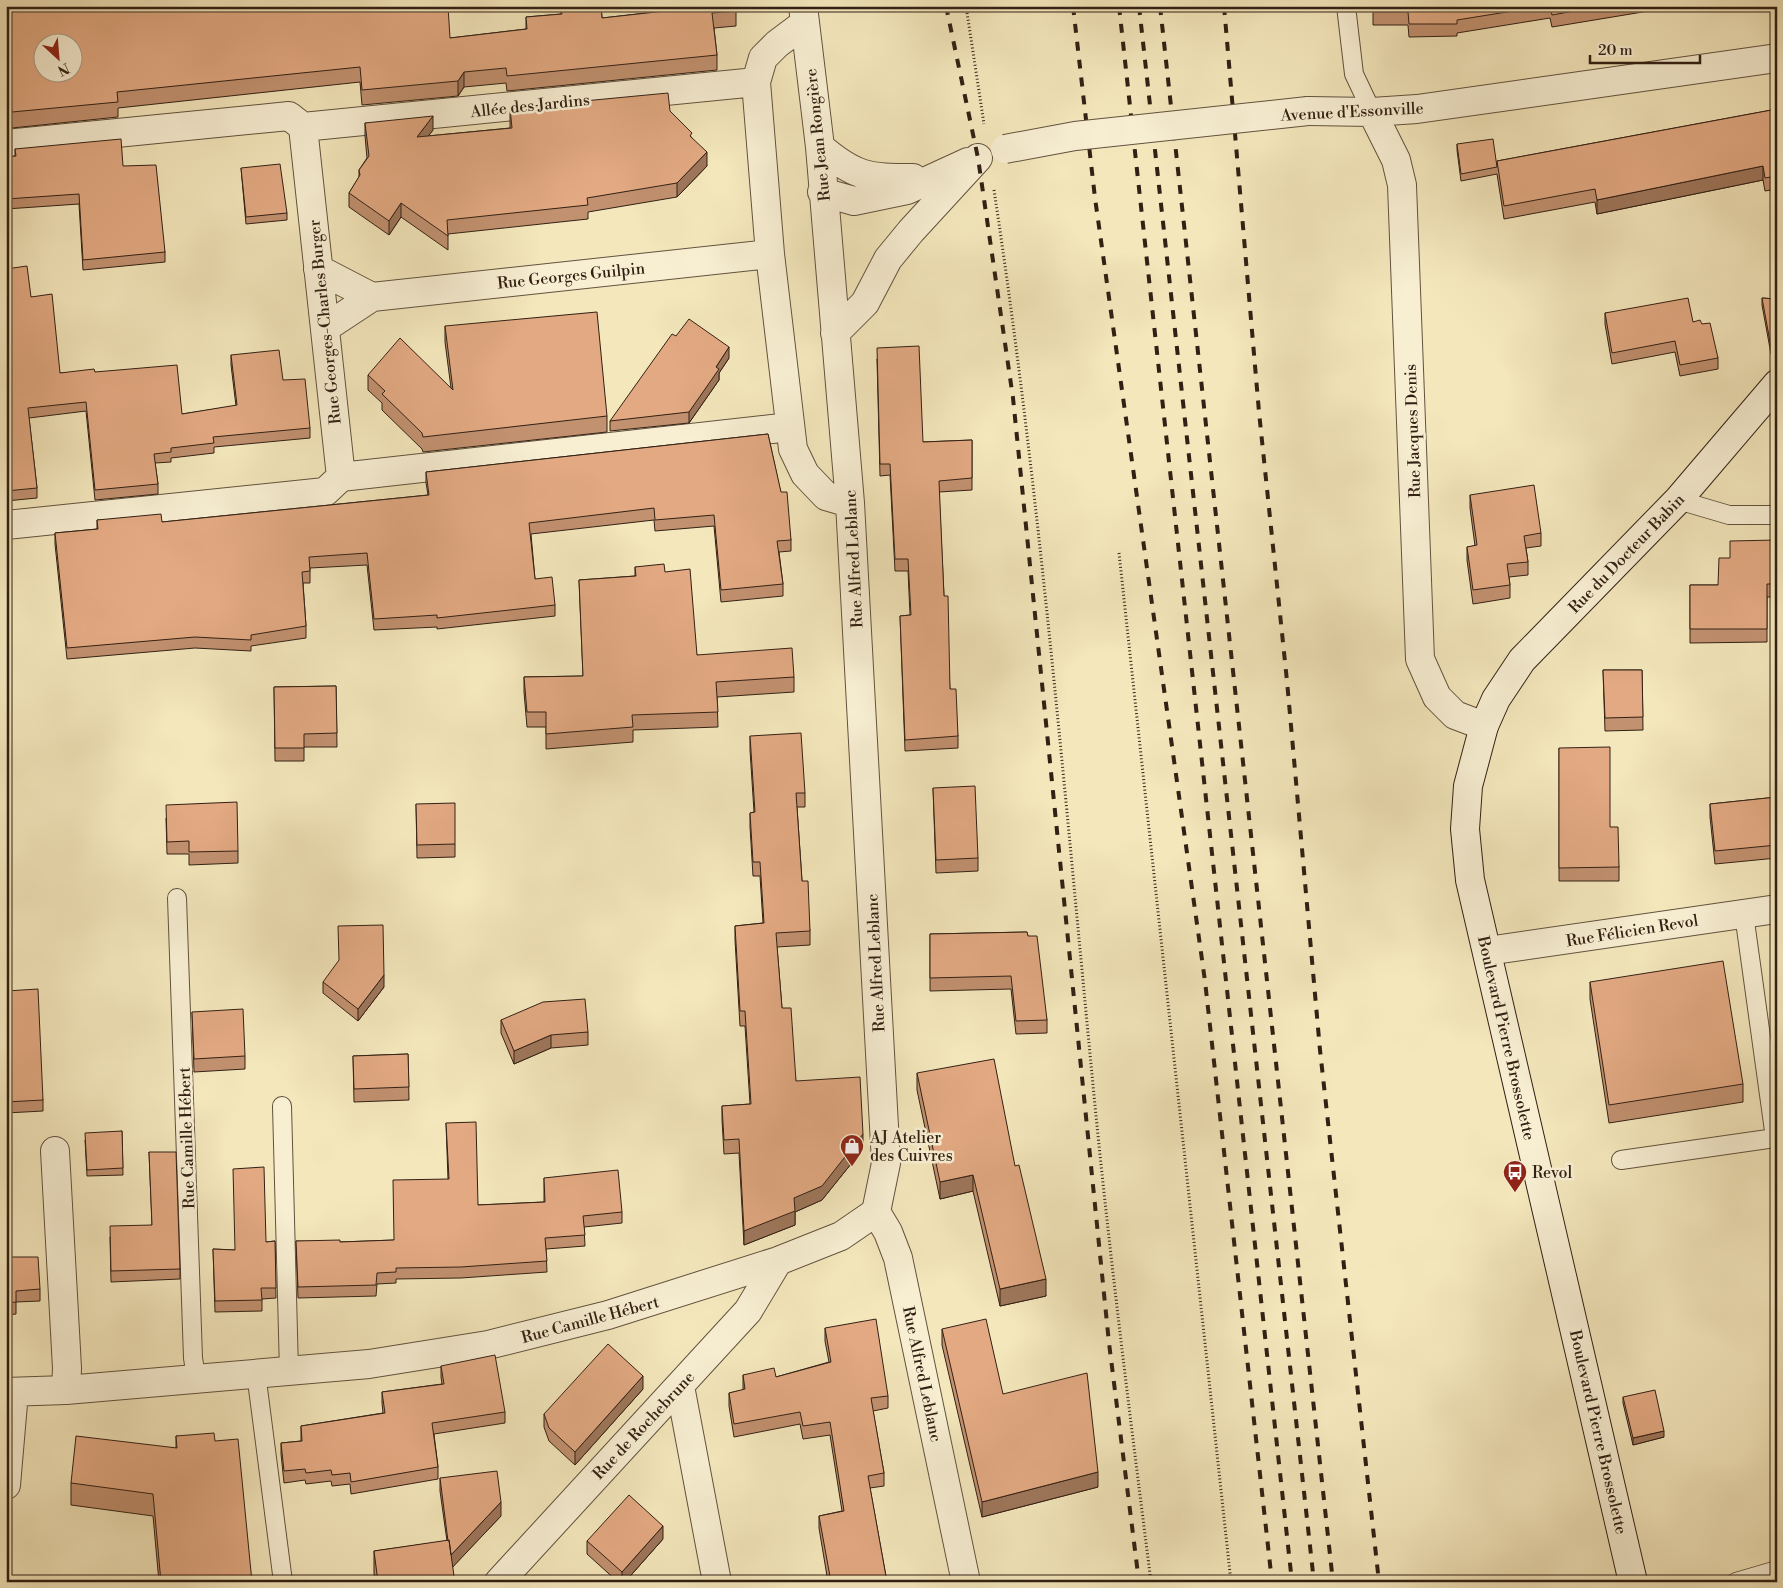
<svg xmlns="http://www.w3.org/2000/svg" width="1783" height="1588" font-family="'Libre Bodoni',serif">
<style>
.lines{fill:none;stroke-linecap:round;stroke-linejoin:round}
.lane-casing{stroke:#62523e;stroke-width:20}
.street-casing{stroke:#62523e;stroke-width:30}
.secondary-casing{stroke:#322014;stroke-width:30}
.path{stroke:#322014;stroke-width:3;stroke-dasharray:1 2.5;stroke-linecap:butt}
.lane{stroke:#f8efd3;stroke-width:18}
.street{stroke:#f8efd3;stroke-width:28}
.secondary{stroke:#f8efd3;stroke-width:28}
.rail{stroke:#322014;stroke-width:4;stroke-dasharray:9 9;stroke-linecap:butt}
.street-bridge-casing{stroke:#62523e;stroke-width:30;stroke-linecap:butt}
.street-bridge{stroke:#f8efd3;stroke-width:28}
.wall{fill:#c29170;stroke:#322014}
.shaded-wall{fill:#9e765b;stroke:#322014}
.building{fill:#e2a982;stroke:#322014;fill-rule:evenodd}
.labels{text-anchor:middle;stroke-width:5;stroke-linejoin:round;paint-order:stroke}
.street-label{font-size:16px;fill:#322014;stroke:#f8efd3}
.poi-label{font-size:16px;fill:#322014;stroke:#f8efd3;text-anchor:start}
</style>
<rect width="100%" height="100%" fill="#f4e7bc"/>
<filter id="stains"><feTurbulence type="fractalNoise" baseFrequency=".004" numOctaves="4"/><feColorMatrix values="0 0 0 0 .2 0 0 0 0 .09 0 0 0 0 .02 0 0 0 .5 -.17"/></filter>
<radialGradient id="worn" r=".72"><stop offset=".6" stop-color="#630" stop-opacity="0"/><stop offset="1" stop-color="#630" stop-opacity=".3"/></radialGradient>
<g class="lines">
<g class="lane-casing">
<path id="lane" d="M1346 6 1354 74 1372 112
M1678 500 1729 515H1777
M177 898 193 1358 196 1377
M282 1106 289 1371
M1621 1160 1775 1138 1744 914
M256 1373 283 1582
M1736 1582 1777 1570"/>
</g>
<g class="street-casing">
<path id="street" d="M803 6 820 147 850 503 886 1163 876 1212 888 1232 898 1258 966 1582
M805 23 777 44 763 58 756 82 770 254 793 449 805 474 826 496 850 503
M1308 111 1372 112 1417 109 1777 58
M1372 112 1396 160 1402 185 1420 659 1437 697 1455 715 1484 726
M303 127 756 82
M6 144 289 116 303 127 341 477 325 492 6 525
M820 147C855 177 868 178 913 178
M822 192 854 201 907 190 968 162
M318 269 372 297
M325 328 372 297 770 254
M835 333 865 303 888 259 911 231 978 158
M341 477 790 427
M1487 951 1777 909
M55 1151 67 1368 66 1390
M680 1386 717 1582
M6 1392 66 1390 369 1364 488 1345 608 1315 778 1261 841 1236 876 1212
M6 1485 14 1392
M499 1582 748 1311 778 1261"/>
</g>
<g class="secondary-casing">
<path id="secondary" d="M1633 1582 1470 880 1465 829 1468 786 1484 726 1496 699 1522 660 1678 500 1777 384"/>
</g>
<path class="path" d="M966 6 984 124
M994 190C1039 487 1064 786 1093 1085 1109 1251 1130 1416 1151 1582
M1119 553 1231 1582"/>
<use href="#lane" class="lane"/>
<use href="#street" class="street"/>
<use href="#secondary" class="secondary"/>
<path class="rail" d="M946 6 978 158 1013 398 1109 1343 1139 1582
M1073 6 1095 198 1205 981 1272 1582
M1119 6 1292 1582
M1139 6 1314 1582
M1160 6 1333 1582
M1224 6 1259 412 1287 681 1320 1050 1379 1582"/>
<g class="street-bridge-casing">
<path id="street-bridge" d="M1005 149 1075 136 1308 111"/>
</g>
<use href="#street-bridge" class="street-bridge"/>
</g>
<path class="wall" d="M6 6 450 38 526 29V17L561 14 560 6H601L602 18 672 10V6H736V26L714 28 717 55V70L507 91 506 83 464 87 458 96 362 105 360 82 118 108V117L12 128 10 107H6Z
M1374 6H1679L1552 27 1550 18 1457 33V36L1409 37 1408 25H1373V12Z
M510 108 670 111 692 138 707 166 677 197 588 212V219L448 234V250L401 217 389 235 349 207V193L359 177V170L367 158 365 136V123L433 130 428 136 510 128Z
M1777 109V189L1765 191 1763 180 1597 214 1595 202 1504 219 1497 174 1461 181 1457 150V144L1497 167V161Z
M15 149 123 166 165 252V262L83 270 79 204 6 209V157L15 156Z
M241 168 287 213V220L246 224Z
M6 269 31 297 60 373 95 372 182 414 236 406 231 365V355L283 380 310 428V438L214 447V453L171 458V462L155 463 158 484V494L95 500 86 411 29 418 37 488V498L6 501Z
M1762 298 1777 299 1771 354 1762 305Z
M1605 313 1693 322 1702 324 1718 358V369L1680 376 1675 352 1612 364 1605 324Z
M445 326 607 416V432L423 452 422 449 382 410V403L368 390V375L451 388 445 342Z
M729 358 719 373V380L689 423 610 431V421Z
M877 359 923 442 972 440V490L939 492 944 596 950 689 958 736V748L905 751 900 616 910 615 908 571H895L890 475 880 476Z
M768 434 791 540V551L779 552 783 584V596L721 602 714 526 655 531 654 520 531 534 535 579 555 605V616L437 629V627L374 630 367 565 310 568V583H303L306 626V638L251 646V651L195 648 67 659 55 544V533L97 529V520L162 522 428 495 426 483V472Z
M1470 495 1541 533V546L1526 548 1528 562V575L1509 577 1510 585V598L1473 604 1467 560V547L1475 546 1470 508Z
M1777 540V597H1767V642L1690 643V585H1718L1730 558Z
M635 567 665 572 697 655 794 677V692L717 697 718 727 633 730V742L546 749V727H527L524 692V677L583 676 579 580 635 576Z
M1603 670H1642L1643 730 1605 731Z
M336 686 337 747H304V761H275L274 687Z
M750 736 805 793V807H797L802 881 810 931V945L777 947 782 1008 796 1081 863 1149 822 1200 795 1212V1225L744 1245 739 1153 724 1154 722 1120V1106L750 1104 745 1026H740L735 940V926L763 923 760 876H753L750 827V813L754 812 750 750Z
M1559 748 1610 827 1619 867V881H1559Z
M933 788 978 858V871L936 873Z
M1777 797V858L1715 864 1710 817V804Z
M416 804 455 844V857L417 858Z
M166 818 238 851V863L189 865V854H167Z
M1027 932 1047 1020V1033L1016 1034 1011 989 930 991V934Z
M323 982 384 987 358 1021 323 993Z
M1590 982 1743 1084V1102L1609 1123 1590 999Z
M6 991 43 1100V1111L6 1113Z
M192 1012 245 1056V1069L194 1072Z
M501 1020 588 1032V1045L551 1048 514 1064 501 1033Z
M408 1054 409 1100 354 1102 353 1056Z
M917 1073 1015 1166 1046 1296 1000 1306 973 1191 940 1199 917 1090Z
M446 1123 478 1205 544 1202V1178L622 1212V1223L584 1227 585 1246 546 1249 547 1272 461 1278 396 1279V1283L377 1284 376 1296 298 1298 296 1241 340 1242 394 1240 448 1179Z
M122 1131 123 1175 87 1176 85 1140Z
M149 1152 180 1269V1279L111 1282 110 1237 152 1225Z
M275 1241 276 1298 262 1299V1311L215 1312 213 1249 235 1250 266 1242Z
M6 1257 40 1289V1301L16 1302V1314L6 1315Z
M825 1328 888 1396V1408L873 1411 884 1473V1486L870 1488 887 1582H828L819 1528V1516L842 1511 830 1435 803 1439 800 1424 734 1437 729 1406V1393L743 1390V1375L776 1377 829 1362 825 1341Z
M942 1329 1003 1394 1098 1487 982 1517 942 1345Z
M441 1366 505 1412V1423L434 1434 438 1467V1479L351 1494 350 1484 332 1486 331 1481 306 1484 305 1480 284 1483 281 1454V1443L301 1441V1426L383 1413 382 1403V1392L442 1384 441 1377Z
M643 1389 575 1465 549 1441 544 1427V1414Z
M1623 1397 1664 1437 1633 1445 1623 1403Z
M176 1436 215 1441 252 1582H159L153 1516 71 1505V1483L176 1448Z
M440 1478 501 1516 452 1567 454 1582H375L374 1573V1551L447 1541 440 1491Z
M663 1539 625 1582H618L587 1554V1541Z"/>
<path class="shaded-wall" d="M464 72V87L458 96V81Z
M433 116V130L417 151V137Z
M707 152V166L677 197V183Z
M1763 166V180L1597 214V200Z
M401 203V217L389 235V221Z
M1777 340V346L1771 354V347Z
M729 347V358L719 373V380L689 423V412L716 367Z
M384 975V987L358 1021V1009Z
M551 1035V1048L514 1064V1051Z
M863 1134V1149L822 1200 795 1212V1225L744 1245V1231Z
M973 1175V1191L940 1199V1182Z
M1046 1279V1296L1000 1306V1289Z
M643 1376V1389L575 1465V1452Z
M1664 1431V1437L1633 1445V1438Z
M1098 1472V1487L982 1517V1502Z
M501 1502V1516L450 1570V1556Z
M663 1526V1539L625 1582H622V1572Z
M454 1576V1582H449Z"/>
<path class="building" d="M6 6H448L450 38 527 29 526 17 562 14 561 6H601L602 18 674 10 673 6H736V11L712 13 717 55 507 76 506 68 464 72 458 81 362 90 360 67 117 92 118 102 12 112 10 92H6ZM42 42H72V72H42Z
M1374 6H1544L1457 20V24H1409L1408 12H1373Z
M1550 6H1602L1552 15Z
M668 93 670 111 692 133 690 136 707 152 677 183 587 198 588 205 447 220 448 236 401 203 389 221 349 193 360 175 359 170 369 156 365 123 433 116 417 137 512 128 510 108Z
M1777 109V176L1765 178 1763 166 1597 200 1595 189 1504 206 1497 161Z
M121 139 123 166 156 165 165 252 83 260 79 194 6 199V157L16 156 15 149Z
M1493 139 1497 167 1461 174 1457 144Z
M280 164 287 213 246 217 241 168Z
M27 266 31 297 52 294 60 373 94 369 95 372 177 365 182 414 237 405 231 355 279 350 283 380 305 379 310 428 213 437 214 443 171 448V452L154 454 158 484 95 490 86 402 28 408 37 488 6 491V269Z
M1688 298 1693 322 1700 320 1702 324 1710 323 1718 358 1680 365 1675 341 1612 353 1605 313Z
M1762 298 1777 299V340L1771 347Z
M597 312 607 416 423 437 422 433 382 394 385 391 368 375 400 338 453 390 445 326Z
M689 319 729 347 716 367 719 369 689 412 610 421 672 334 676 336Z
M919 346 923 442 972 440V478L939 481 944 596H948L950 689H956L958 736 905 740 900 616 911 615 908 559H895L890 464H880L877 348Z
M768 434 781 492H787L791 540 777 541 783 584 721 590 714 515 655 520 654 508 529 523 535 579 552 577 555 605 437 618V615L374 619 367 553 309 557 310 571 302 572 306 626 251 635V640L195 637 67 648 55 533 98 529 97 520 161 514 162 522 429 495 426 472Z
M1534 485 1541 533 1524 536 1528 562 1507 564 1510 585 1473 590 1467 547 1477 545 1470 495Z
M1777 540V584H1767V629H1690V585H1718L1719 558H1730V541Z
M664 564 665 572 690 569 697 655 792 648 794 677 716 682 718 712 632 715 633 727 546 734V712H527L524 677 583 676 579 580 636 576 635 567Z
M1603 670H1642L1643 717 1605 718Z
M336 686 337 733 304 734V748H275L274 687Z
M801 733 805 793H796L802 881H808L810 931 776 933 782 1008H791L796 1081 860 1077 863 1134 822 1186 794 1198 795 1211 744 1231 739 1139 724 1140 722 1106 751 1104 745 1011H740L735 926 764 923 760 862H753L750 813 755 812 750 736Z
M1610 747V827H1618L1619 867 1559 868V748Z
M975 786 978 858 936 860 933 788Z
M1777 797V845L1715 851 1710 804Z
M237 802 238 851 189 852V841L167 842 166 805Z
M455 803V844L417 845 416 804Z
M383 925 384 975 358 1009 323 982 339 960 338 926Z
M1027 932 1028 936H1037L1047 1020 1016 1021 1011 976 930 978V934Z
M1723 961 1743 1084 1609 1105 1590 982Z
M38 989 43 1100 6 1102V991Z
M585 999 588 1032 551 1035 514 1051 501 1020 543 1002Z
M243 1009 245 1056 194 1059 192 1012Z
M408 1054 409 1087 354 1089 353 1056Z
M994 1059 1015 1166 1019 1165 1046 1279 1000 1289 973 1175 940 1182 917 1073Z
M476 1122 478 1205 545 1202 544 1178 618 1170 622 1212 583 1216 585 1235 545 1238 547 1261 461 1267 396 1268V1272L377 1273 376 1285 298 1287 296 1241 340 1240V1242L394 1240 393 1180 449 1179 446 1123Z
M122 1131 123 1168 87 1170 85 1133Z
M149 1152H176L180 1269 111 1271 110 1226 152 1225Z
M264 1167 266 1242 275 1241 276 1288H261L262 1300 215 1301 213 1249 235 1250 233 1169Z
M6 1257H38L40 1289 16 1291V1302L6 1303Z
M876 1319 888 1396 871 1398 884 1473 868 1476 887 1582H831L819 1516 844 1511 830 1422 803 1426 800 1412 734 1424 729 1393 745 1389 743 1375 774 1368 776 1377 831 1362 825 1328Z
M986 1319 1003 1394 1087 1373 1098 1472 982 1502 942 1329Z
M608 1344 643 1376 575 1452 549 1428 544 1414Z
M495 1355 505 1412 432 1423 438 1467 351 1482 350 1473 332 1475 331 1470 306 1473 305 1469 284 1471 281 1443 302 1441 301 1426 385 1413 382 1392 444 1384 441 1366Z
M1655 1390 1664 1431 1633 1438 1623 1397Z
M214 1433 215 1441 238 1439 252 1582H161L153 1494 71 1483 76 1436 177 1448 176 1436Z
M497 1471 501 1502 451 1555 449 1540 448 1541 440 1478Z
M629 1495 663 1526 622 1572 587 1541Z
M449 1540 454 1576 449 1582H378L374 1551Z"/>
<defs>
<g id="shop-pin" transform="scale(1.25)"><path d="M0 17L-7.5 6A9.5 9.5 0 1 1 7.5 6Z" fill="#8f2418" stroke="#f8efd3"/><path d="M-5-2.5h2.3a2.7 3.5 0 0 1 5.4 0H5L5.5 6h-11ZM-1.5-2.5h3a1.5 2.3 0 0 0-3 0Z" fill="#fff"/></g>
<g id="bus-pin" transform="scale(1.25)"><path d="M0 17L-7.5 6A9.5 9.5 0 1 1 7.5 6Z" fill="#8f2418" stroke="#f8efd3"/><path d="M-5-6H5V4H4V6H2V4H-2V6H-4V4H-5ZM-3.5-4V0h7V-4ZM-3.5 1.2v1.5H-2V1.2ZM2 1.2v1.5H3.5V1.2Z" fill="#fff"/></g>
</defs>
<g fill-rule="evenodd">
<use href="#shop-pin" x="852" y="1146"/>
<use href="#bus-pin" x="1515" y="1172"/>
</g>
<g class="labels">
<g class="street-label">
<text transform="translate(530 105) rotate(-6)" y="6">Allée des Jardins</text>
<text transform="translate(1352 111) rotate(-3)" y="6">Avenue d'Essonville</text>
<text transform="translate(817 135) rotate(-96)" y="6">Rue Jean Rongière</text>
<text transform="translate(571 275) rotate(-6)" y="6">Rue Georges Guilpin</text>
<text transform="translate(324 322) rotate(-96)" y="6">Rue Georges-Charles Burger</text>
<text transform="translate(1412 431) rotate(-92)" y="6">Rue Jacques Denis</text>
<text transform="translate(1626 553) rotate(-46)" y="6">Rue du Docteur Babin</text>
<text transform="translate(853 559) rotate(-93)" y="6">Rue Alfred Leblanc</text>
<text transform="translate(1632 930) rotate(-9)" y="6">Rue Félicien Revol</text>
<text transform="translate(875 963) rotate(-93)" y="6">Rue Alfred Leblanc</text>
<text transform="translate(1507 1038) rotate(77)" y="6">Boulevard Pierre Brossolette</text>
<text transform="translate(186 1138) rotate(-92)" y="6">Rue Camille Hébert</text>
<text transform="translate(590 1319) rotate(-15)" y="6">Rue Camille Hébert</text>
<text transform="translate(923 1374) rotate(78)" y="6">Rue Alfred Leblanc</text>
<text transform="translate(643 1425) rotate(-47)" y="6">Rue de Rochebrune</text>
<text transform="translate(1599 1432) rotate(77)" y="6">Boulevard Pierre Brossolette</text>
</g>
<g class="poi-label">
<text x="870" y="1143">AJ Atelier<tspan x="870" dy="18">des Cuivres</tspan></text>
<text x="1532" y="1178">Revol</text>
</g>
</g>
<rect width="1783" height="1588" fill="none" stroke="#f4e7bc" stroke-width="25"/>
<rect x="8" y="8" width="1768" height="1573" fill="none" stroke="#322014" stroke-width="2.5"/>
<rect x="12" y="12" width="1758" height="1563" fill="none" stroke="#322014"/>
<g transform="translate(58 58) rotate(154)"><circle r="24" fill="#f8efd3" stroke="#a99c87"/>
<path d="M0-4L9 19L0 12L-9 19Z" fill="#8f2418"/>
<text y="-8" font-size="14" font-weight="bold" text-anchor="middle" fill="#322014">N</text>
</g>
<path d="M1590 55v8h110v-8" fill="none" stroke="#322014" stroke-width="2.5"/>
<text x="1598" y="55" font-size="15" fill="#322014" stroke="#f8efd3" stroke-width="4" paint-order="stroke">20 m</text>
<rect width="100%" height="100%" filter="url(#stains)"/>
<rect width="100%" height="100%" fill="url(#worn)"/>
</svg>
